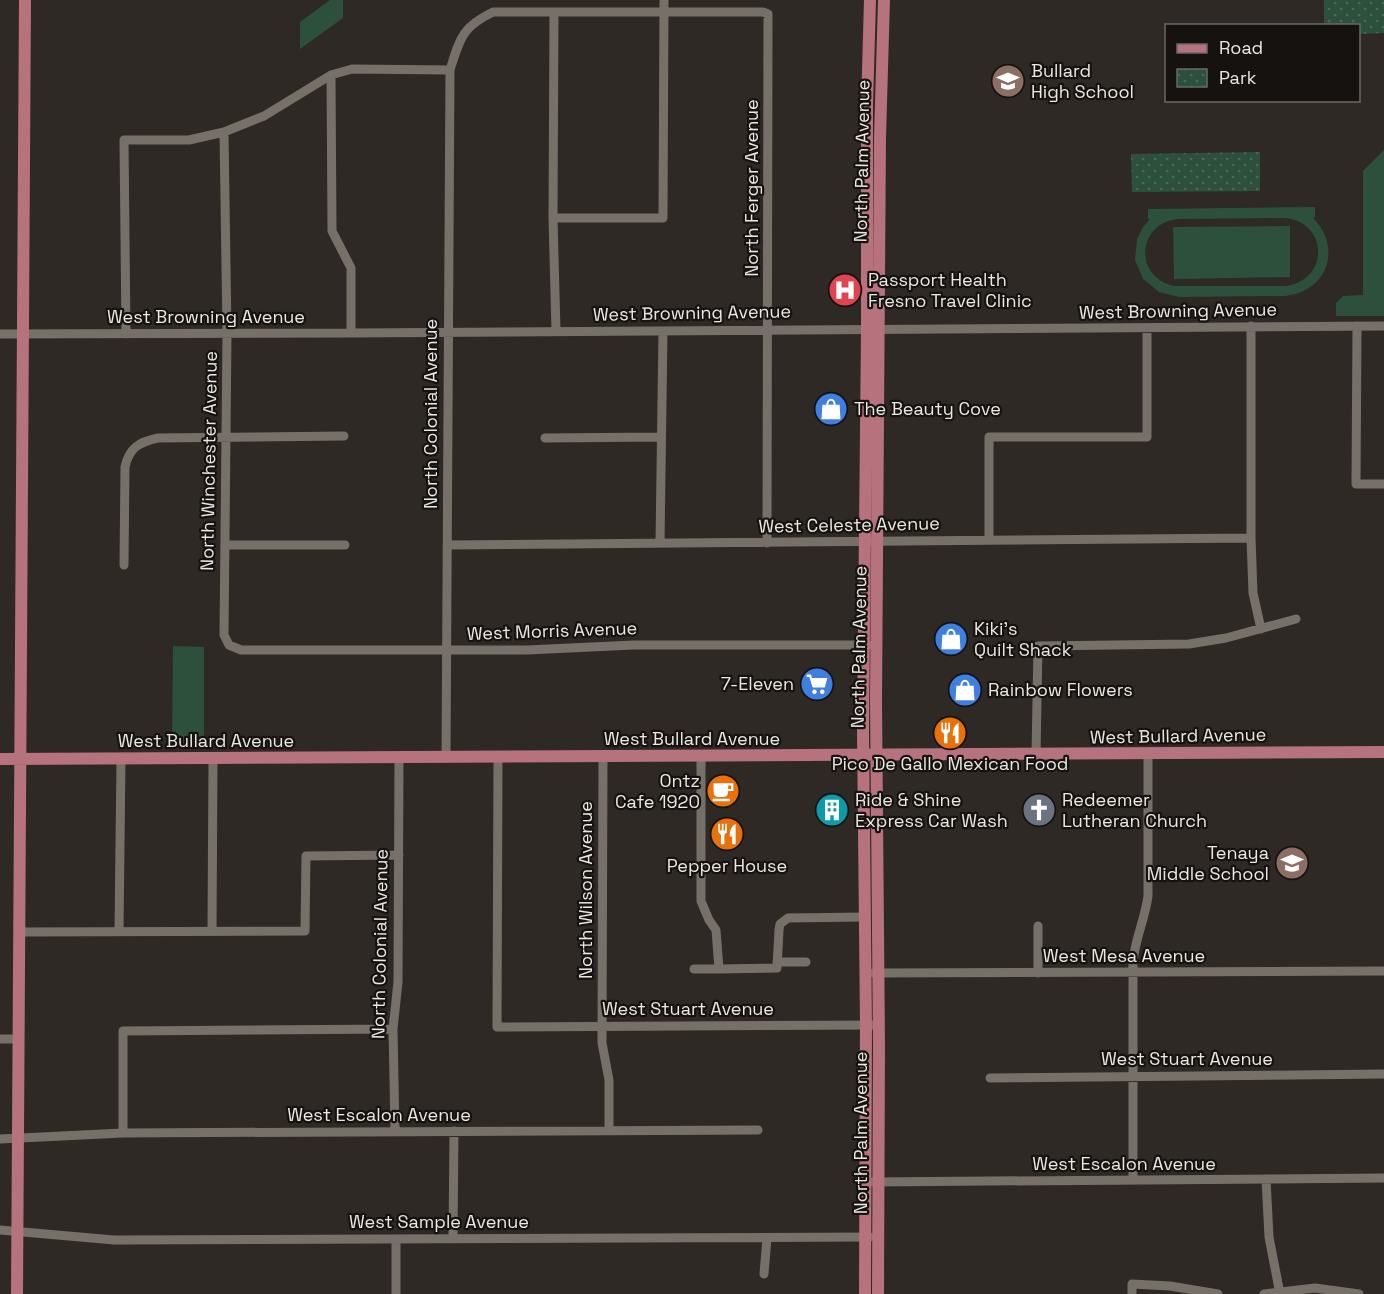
<svg xmlns="http://www.w3.org/2000/svg" width="1384" height="1294" font-family="'Space Grotesk',sans-serif">
<style>
.grass{fill:#2c503c;fill-rule:evenodd}
.park{fill:url(#park-dots)}
.lines{fill:none;stroke-linecap:round;stroke-linejoin:round}
.minor{stroke:#767069;stroke-width:9}
.major{stroke:#b6727d;stroke-width:12}
.labels{text-anchor:middle;stroke-width:4.5;stroke-linejoin:round;paint-order:stroke}
.poi-label{font-size:18px;fill:#ebe8e4;stroke:#151210;text-anchor:start}
.street-label{font-size:18px;fill:#ebe8e4;stroke:#151210}
</style>
<defs>
<pattern id="park-dots" width="8" height="8" patternUnits="userSpaceOnUse" patternTransform="scale(1.5)"><rect width="8" height="8" fill="#2c503c"/><path d="M2 2h.1M6 6h.1" fill="none" stroke="#4b6958" stroke-width="1.8" stroke-linecap="round"/></pattern>
</defs>
<rect width="100%" height="100%" fill="#2e2924"/>
<path class="grass" d="M330 0H343V18L300 49V22Z
M1384 150V316H1336V303L1343 296 1363 295V171Z
M1315 207V217L1313 218C1343 248 1327 292 1285 296L1179 297 1159 292 1143 279 1135 260 1137 239 1143 227 1150 219H1148V209ZM1284 218C1329 221 1330 281 1285 286H1174C1133 277 1137 222 1179 219Z
M1290 226V277L1174 279 1173 227Z
M173 646 204 647V745H172Z"/>
<path class="park" d="M1324 0H1384V33L1359 34 1358 26 1324 25Z
M1260 152V191L1132 192 1131 154Z"/>
<g class="lines">
<path class="minor" d="M554 12 553 218 556 331
M331 75 332 231 351 268V333
M224 132 227 334 224 635 229 645 241 650H527L634 645H868
M553 218H663L664 0
M1251 326V538L1253 593 1261 629
M1357 326 1356 484H1384
M0 334 351 333 1384 326
M126 334 124 140H189L224 132 264 116 331 75 352 69 450 70
M545 438 661 437
M989 540V437H1147V328
M660 543 663 331
M225 545H345
M447 545 1251 538
M124 565 125 467C129 448 139 442 158 438L344 436
M1036 755 1038 646 1189 644 1226 638 1296 619
M603 757 602 1043 609 1080V1130
M701 757V901L709 920 716 930 719 969 777 968 779 930 780 924 788 918 864 917
M446 758 450 70C460 38 462 27 493 12H763L768 14 767 543
M498 758 497 1027 879 1025
M1038 926V973
M119 931 121 759
M212 931 213 759
M20 932 305 931 306 856 399 855
M777 962H806
M694 969H719
M874 973 1384 971
M0 1039H19
M990 1078 1384 1074
M395 1131 393 1029 398 982 399 759
M123 1133V1031L393 1029
M0 1139 123 1133 758 1130
M1266 1179 1269 1237 1280 1294
M1133 1180V962C1135 939 1145 919 1148 896V754
M873 1182 1384 1178
M0 1230 114 1240 870 1237
M453 1238 454 1131
M764 1274 767 1238
M396 1294V1239
M1132 1294V1284L1170 1286 1218 1294
M1264 1294 1315 1288 1359 1294"/>
<path class="major" d="M0 759 1384 752
M17 1294 25 0
M865 1294 866 1025 863 732 867 329V106L870 0
M878 1294 879 1046 876 701 880 137 884 0"/>
</g>
<defs>
<g id="school-disc" transform="scale(1.725)"><circle r="9.5" fill="#8d6e63" stroke="#151210"/><path d="M0-5L7-2L0 1L-7-2ZM-4 1L0 2.5L4 1V4Q0 6-4 4Z" fill="#fff"/></g>
<g id="hospital-disc" transform="scale(1.725)"><circle r="9.5" fill="#e0444e" stroke="#151210"/><path d="M-5-5h3v3.5h4V-5h3V5h-3V1.5h-4V5h-3Z" fill="#fff"/></g>
<g id="shop-disc" transform="scale(1.725)"><circle r="9.5" fill="#3f7fe0" stroke="#151210"/><path d="M-5-2.5h2.3a2.7 3.5 0 0 1 5.4 0H5L5.5 6h-11ZM-1.5-2.5h3a1.5 2.3 0 0 0-3 0Z" fill="#fff"/></g>
<g id="supermarket-disc" transform="scale(1.725)"><circle r="9.5" fill="#3f7fe0" stroke="#151210"/><path d="M-6-5.5h2.5l.6 2H6L4.5 2H-2.5L-4.4-4H-6ZM-1.5 3.2a1.3 1.3 0 1 0 .1 0ZM3 3.2a1.3 1.3 0 1 0 .1 0Z" fill="#fff"/></g>
<g id="restaurant-disc" transform="scale(1.725)"><circle r="9.5" fill="#e8710a" stroke="#151210"/><path d="M-5-6h1v4h1v-4h1v4h1v-4h1v5L-1.5 .5V6h-2V.5L-5-1ZM5-6V6H3V1.5H1.5Q1.5-4 5-6Z" fill="#fff"/></g>
<g id="cafe-disc" transform="scale(1.725)"><circle r="9.5" fill="#e8710a" stroke="#151210"/><path d="M-5.5-4.5H6V0H3Q3 3.5 0 3.5H-2.5Q-5.5 3.5-5.5 0ZM3-3.2v2h1.7v-2ZM-6 4.5H4V6H-6Z" fill="#fff"/></g>
<g id="building-disc" transform="scale(1.725)"><circle r="9.5" fill="#0f9aa8" stroke="#151210"/><path d="M-4-6H4V6H1V3H-1V6H-4ZM-2.5-4.3h1.7v1.8h-1.7ZM.8-4.3h1.7v1.8H.8ZM-2.5-1h1.7V.8h-1.7ZM.8-1h1.7V.8H.8Z" fill="#fff"/></g>
<g id="church-disc" transform="scale(1.725)"><circle r="9.5" fill="#6b7280" stroke="#151210"/><path d="M-1.2-6h2.4v3.5h3.3v2.4h-3.3V6h-2.4V-.1h-3.3v-2.4h3.3Z" fill="#fff"/></g>
</defs>
<g fill-rule="evenodd">
<use href="#school-disc" x="1008" y="81"/>
<use href="#hospital-disc" x="845" y="290"/>
<use href="#shop-disc" x="831" y="409"/>
<use href="#shop-disc" x="951" y="639"/>
<use href="#supermarket-disc" x="817" y="684"/>
<use href="#shop-disc" x="965" y="690"/>
<use href="#restaurant-disc" x="950" y="733"/>
<use href="#cafe-disc" x="723" y="791"/>
<use href="#building-disc" x="832" y="810"/>
<use href="#church-disc" x="1039" y="810"/>
<use href="#restaurant-disc" x="727" y="834"/>
<use href="#school-disc" x="1292" y="863"/>
</g>
<g class="labels">
<g class="poi-label">
<text x="1031" y="77">Bullard<tspan x="1031" dy="21">High School</tspan></text>
<text x="868" y="286">Passport Health<tspan x="868" dy="21">Fresno Travel Clinic</tspan></text>
<text x="854" y="415">The Beauty Cove</text>
<text x="974" y="635">Kiki's<tspan x="974" dy="21">Quilt Shack</tspan></text>
<text x="794" y="690" text-anchor="end">7-Eleven</text>
<text x="988" y="696">Rainbow Flowers</text>
<text x="950" y="770" text-anchor="middle">Pico De Gallo Mexican Food</text>
<text x="700" y="787" text-anchor="end">Ontz<tspan x="700" dy="21">Cafe 1920</tspan></text>
<text x="855" y="806">Ride &amp; Shine<tspan x="855" dy="21">Express Car Wash</tspan></text>
<text x="1062" y="806">Redeemer<tspan x="1062" dy="21">Lutheran Church</tspan></text>
<text x="1269" y="859" text-anchor="end">Tenaya<tspan x="1269" dy="21">Middle School</tspan></text>
<text x="727" y="872" text-anchor="middle">Pepper House</text>
</g>
<g class="street-label">
<text transform="translate(862 161) rotate(-89)" y="6">North Palm Avenue</text>
<text transform="translate(752 188) rotate(-90)" y="6">North Ferger Avenue</text>
<text transform="translate(1178 311) rotate(-1)" y="6">West Browning Avenue</text>
<text transform="translate(692 313) rotate(-1)" y="6">West Browning Avenue</text>
<text x="206" y="323">West Browning Avenue</text>
<text transform="translate(431 414) rotate(-90)" y="6">North Colonial Avenue</text>
<text transform="translate(209 461) rotate(-89)" y="6">North Winchester Avenue</text>
<text transform="translate(849 525) rotate(-1)" y="6">West Celeste Avenue</text>
<text transform="translate(552 631) rotate(-2)" y="6">West Morris Avenue</text>
<text transform="translate(859 647) rotate(-89)" y="6">North Palm Avenue</text>
<text transform="translate(1178 736) rotate(-1)" y="6">West Bullard Avenue</text>
<text x="692" y="745">West Bullard Avenue</text>
<text x="206" y="747">West Bullard Avenue</text>
<text transform="translate(586 890) rotate(-90)" y="6">North Wilson Avenue</text>
<text transform="translate(380 944) rotate(-89)" y="6">North Colonial Avenue</text>
<text x="1124" y="962">West Mesa Avenue</text>
<text x="688" y="1015">West Stuart Avenue</text>
<text x="1187" y="1065">West Stuart Avenue</text>
<text x="379" y="1121">West Escalon Avenue</text>
<text transform="translate(861 1133) rotate(-90)" y="6">North Palm Avenue</text>
<text x="1124" y="1170">West Escalon Avenue</text>
<text x="439" y="1228">West Sample Avenue</text>
</g>
</g>
<rect x="1165" y="24" width="195" height="78" fill="#151210" stroke="#6b6865" stroke-width="1.5"/>
<rect x="1177" y="44" width="30" height="9" fill="#b6727d" stroke="#6b6865" stroke-width="1.5"/>
<text x="1219" y="54" font-size="18" fill="#ebe8e4">Road</text>
<rect x="1177" y="69" width="30" height="18" fill="url(#park-dots)" stroke="#6b6865" stroke-width="1.5"/>
<text x="1219" y="84" font-size="18" fill="#ebe8e4">Park</text>
</svg>
